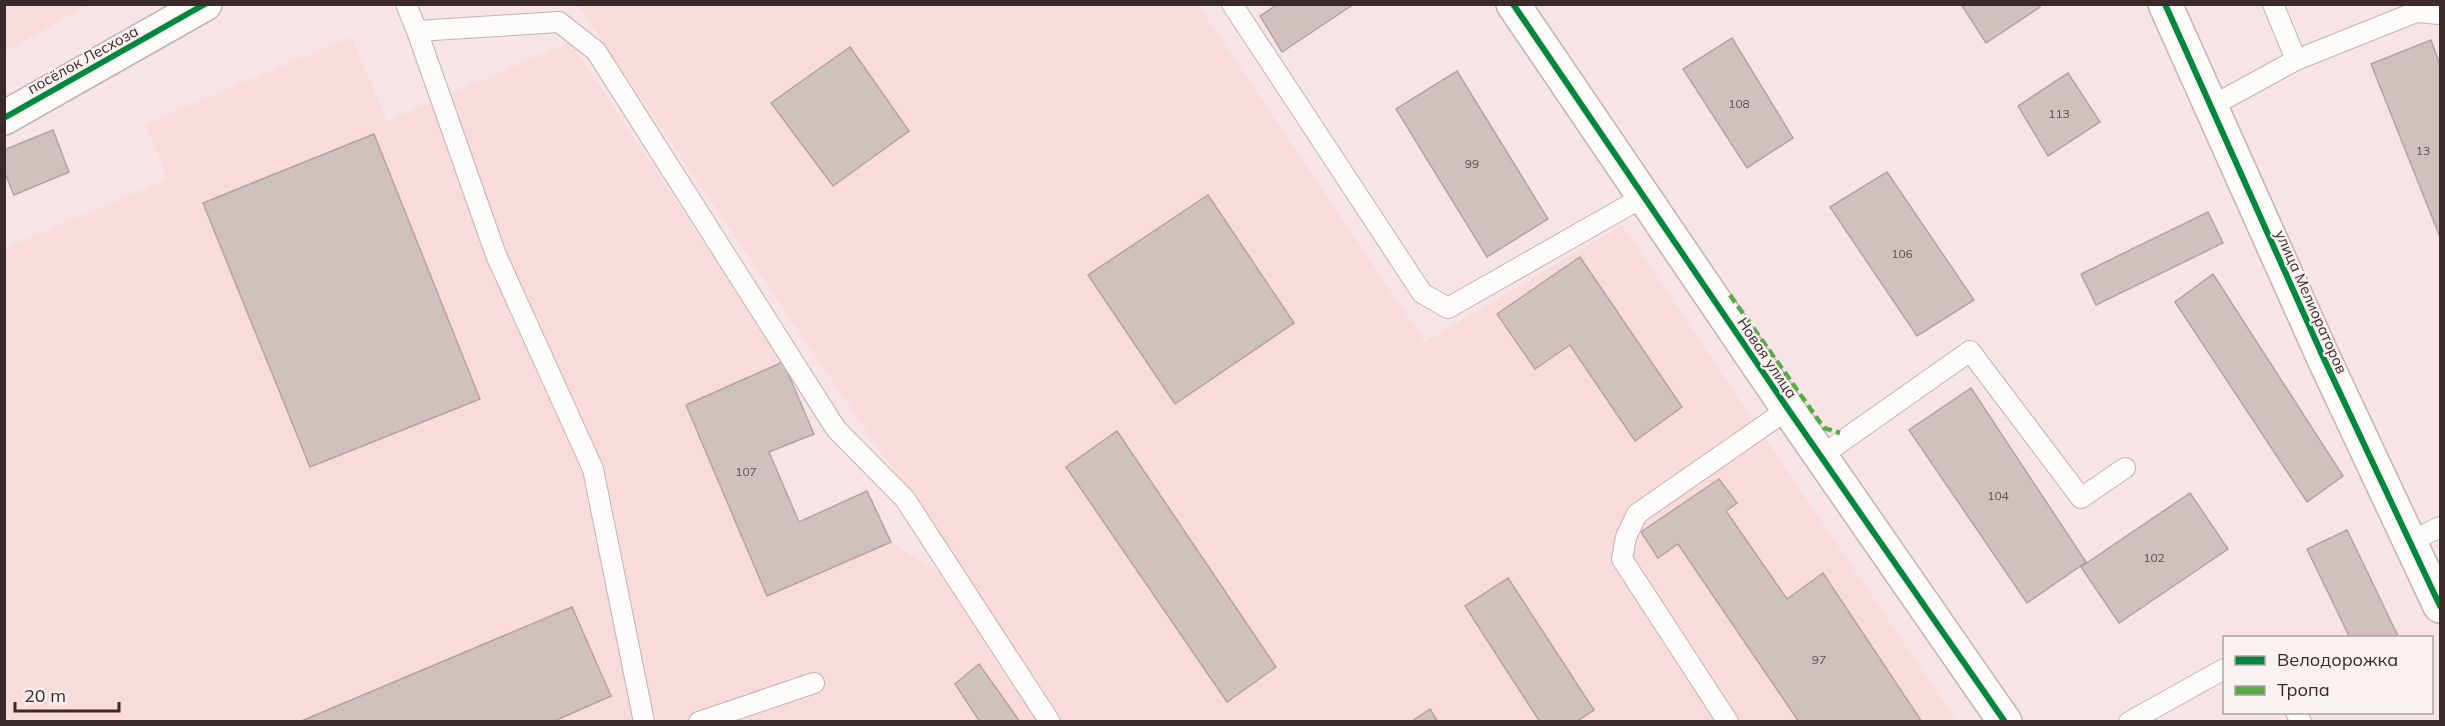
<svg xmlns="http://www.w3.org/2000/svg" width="2445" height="726" font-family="Mulish,sans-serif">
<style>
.built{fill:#fadbdb}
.building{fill:#d0c1bf;stroke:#b2a3a1;stroke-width:1.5}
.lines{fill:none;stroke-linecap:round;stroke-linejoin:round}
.lane-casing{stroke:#c2b2b3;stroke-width:22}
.street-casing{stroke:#c2b2b3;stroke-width:36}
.secondary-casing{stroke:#c2b2b3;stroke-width:36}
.lane{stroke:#fefbfb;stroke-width:20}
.street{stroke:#fefbfb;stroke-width:33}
.secondary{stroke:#fefbfb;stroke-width:33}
.quiet{stroke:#55ab44;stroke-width:4.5;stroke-dasharray:9 4.5;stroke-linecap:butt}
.cycleway-casing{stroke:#faf1f1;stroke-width:10}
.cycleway{stroke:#00873e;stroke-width:6}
.labels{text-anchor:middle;stroke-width:4.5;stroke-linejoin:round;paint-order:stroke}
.number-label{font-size:12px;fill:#60504f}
.street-label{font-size:15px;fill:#3a2a2a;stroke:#faf1f1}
</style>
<rect width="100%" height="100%" fill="#f7e4e5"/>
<path class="built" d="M5 4H87V5L5 52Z
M578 5H1198L1425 342 1622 225 1956 721H1063Z
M351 37 387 121 570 42 783 362 686 405 767 595 891 542 950 580 1043 722H5V248L168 179 145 124Z"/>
<path class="building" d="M1278 4H1354L1282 52 1260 16Z
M1961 4H2038L2040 7 1986 43Z
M1732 38 1793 138 1747 168 1683 69Z
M2431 40 2440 65V237L2371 64Z
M850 47 909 131 833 186 771 103Z
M1457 71 1548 219 1487 257 1396 109Z
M2068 73 2100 122 2048 156 2018 106Z
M53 130 69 172 14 195 4 171V150Z
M374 134 480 399 310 467 203 203Z
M1887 172 1974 300 1917 336 1830 207Z
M1208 195 1294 323 1175 404 1088 275Z
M2208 212 2223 243 2096 305 2081 274Z
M1580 257 1682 407 1635 441 1570 345 1535 369 1497 314Z
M2213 274 2343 476 2307 502 2175 302Z
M783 362 814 434 769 452 799 522 867 491 891 542 767 596 686 405Z
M1971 388 2086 562 2027 603 1909 430Z
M1117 431 1276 667 1227 702 1066 467Z
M1719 479 1737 503 1726 511 1787 599 1823 573 1922 722H1799L1678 544 1658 558 1641 532Z
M2190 493 2228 549 2119 623 2081 567Z
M2347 530 2399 638H2350L2307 549Z
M1508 578 1594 710 1576 722H1540L1465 606Z
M572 607 611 696 552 722H299Z
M979 664 1020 722H980L955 684Z
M1430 709 1438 722H1411Z"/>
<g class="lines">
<g class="lane-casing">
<path id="lane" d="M406 4 417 31 559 22 596 51 836 429 905 499 1050 722
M1232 4 1422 293 1448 308 1643 197
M417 31 496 255 593 469 644 722
M2296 60 2416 12 2440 14
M2210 107 2296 60 2273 4
M1821 456 1970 351 2081 498 2125 468
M2410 542 2440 527
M2296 712 2301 722
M699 722 814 683
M1728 722 1622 559 1626 537 1637 514 1788 409
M2129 722 2224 669"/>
</g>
<g class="street-casing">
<path id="street" d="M2165 4 2324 359 2440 606"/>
</g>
<g class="secondary-casing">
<path id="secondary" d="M1513 4 1788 409 2005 722
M4 118 205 4"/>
</g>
<use href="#lane" class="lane"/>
<use href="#street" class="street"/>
<use href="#secondary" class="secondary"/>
<path class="quiet" d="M1730 295 1824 428 1840 433"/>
<g class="cycleway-casing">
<path id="cycleway" d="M1513 4 1788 409 2005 722
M2165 4 2324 359 2440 606
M4 118 205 4"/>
</g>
<use href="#cycleway" class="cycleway"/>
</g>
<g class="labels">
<g class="number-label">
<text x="1739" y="108">108</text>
<text x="2059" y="118">113</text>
<text x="2423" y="155">13</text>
<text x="1472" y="168">99</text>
<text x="1902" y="258">106</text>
<text x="746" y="476">107</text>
<text x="1998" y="500">104</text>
<text x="2154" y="562">102</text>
<text x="1819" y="664">97</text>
</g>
<g class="street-label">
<text transform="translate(83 60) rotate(-29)" y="5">посёлок Лесхоза</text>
<text transform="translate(2311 302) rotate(66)" y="5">улица Мелиораторов</text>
<text transform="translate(1767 358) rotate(56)" y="5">Новая улица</text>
</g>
</g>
<rect width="2445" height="726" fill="none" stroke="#3a2a2a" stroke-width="12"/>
<rect x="2223" y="636" width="210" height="78" fill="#faf1f1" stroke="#ada1a1" stroke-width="1.5"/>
<rect x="2235" y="656" width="30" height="9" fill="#00873e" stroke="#ada1a1" stroke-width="1.5"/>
<text x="2277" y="666" font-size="18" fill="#3a2a2a">Велодорожка</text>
<rect x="2235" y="686" width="30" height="9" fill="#55ab44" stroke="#ada1a1" stroke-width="1.5"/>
<text x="2277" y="696" font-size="18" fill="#3a2a2a">Тропа</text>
<path d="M15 702v9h104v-9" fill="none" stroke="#3a2a2a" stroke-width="3"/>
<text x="24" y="702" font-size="18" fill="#3a2a2a" stroke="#faf1f1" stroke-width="4.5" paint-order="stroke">20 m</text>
</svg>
